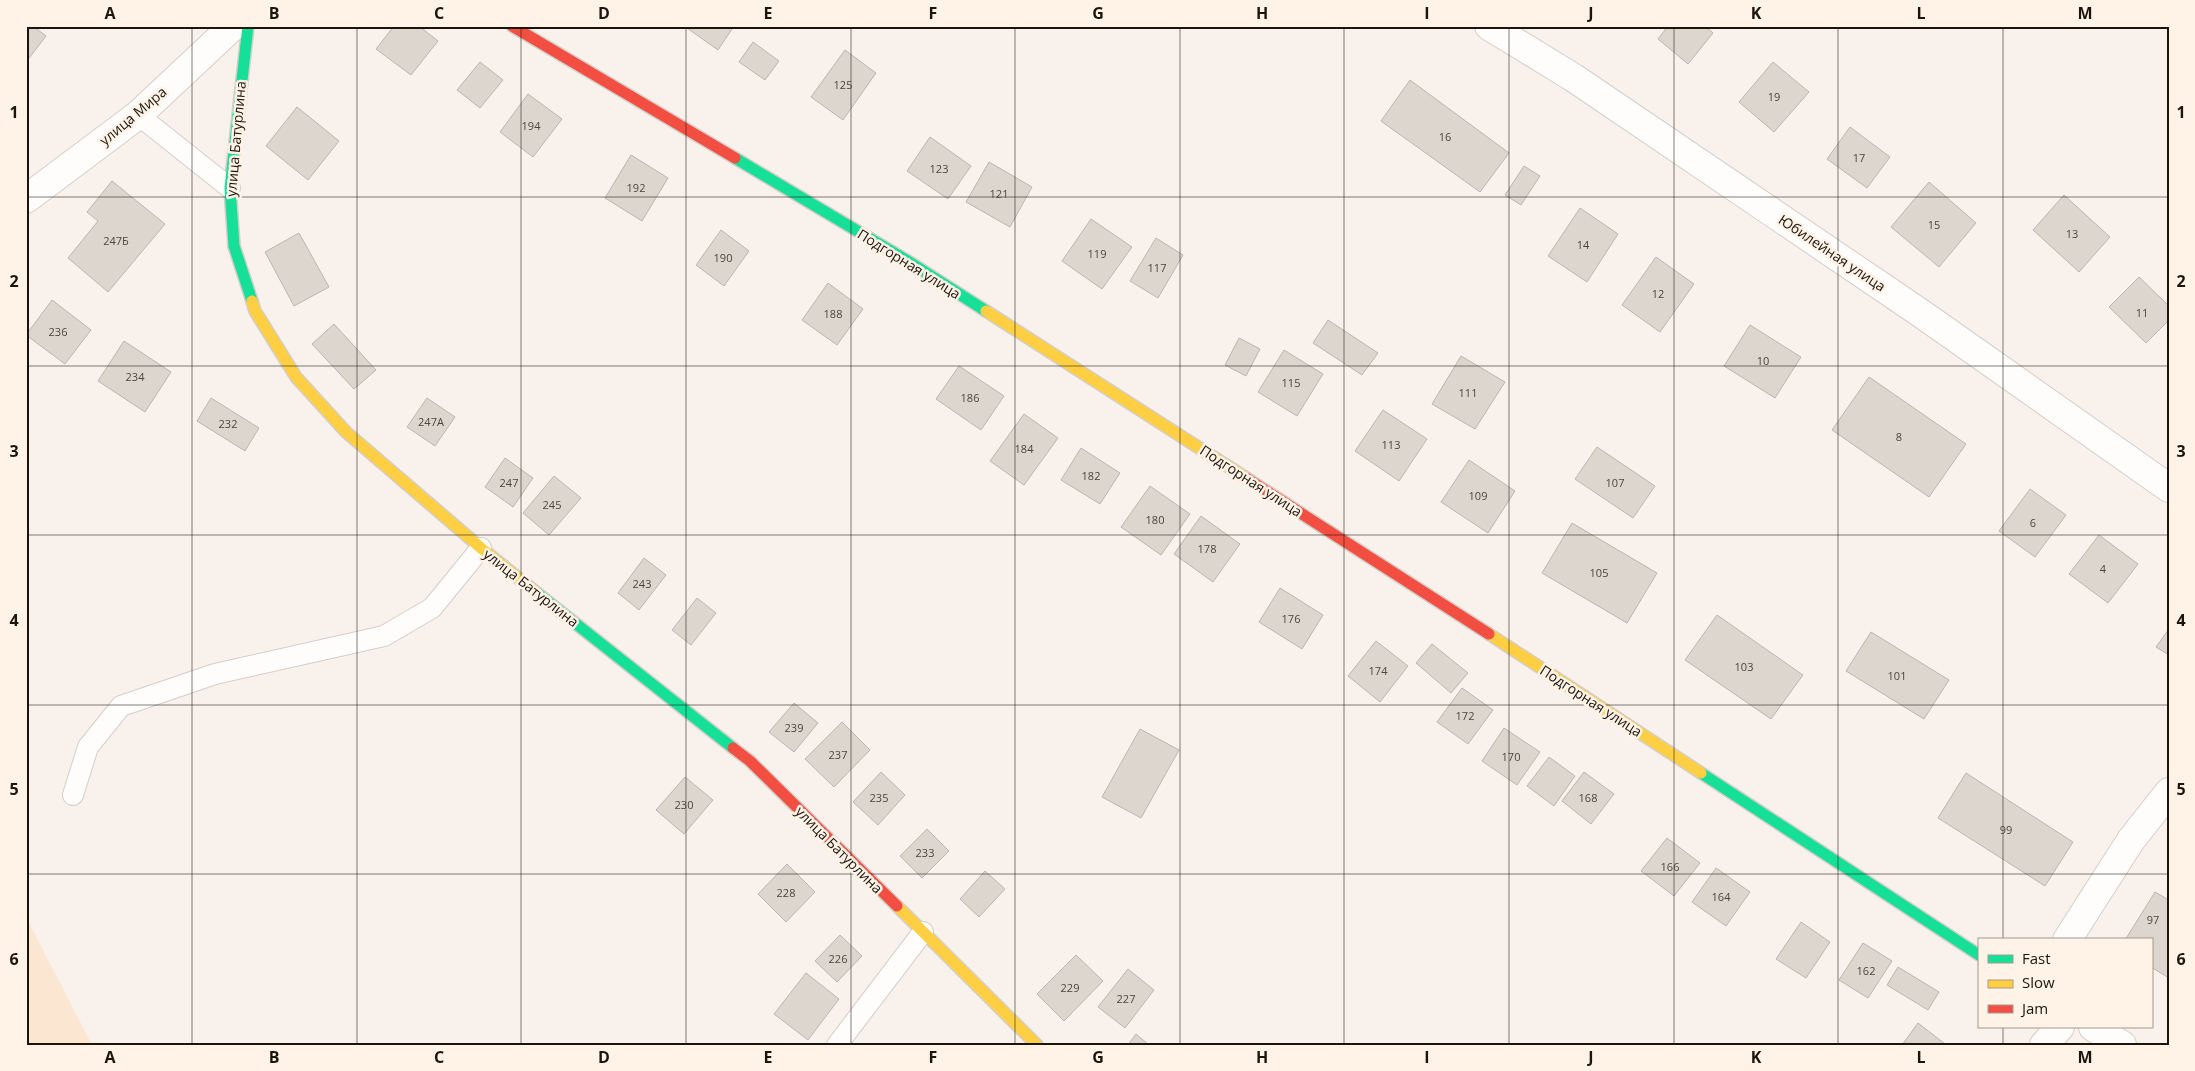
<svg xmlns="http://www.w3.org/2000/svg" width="2195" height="1071" font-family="'Open Sans',sans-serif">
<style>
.green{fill:#fbe6d2}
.building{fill:#ddd6cf;stroke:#bcb5ae}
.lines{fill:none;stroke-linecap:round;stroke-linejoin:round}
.lane-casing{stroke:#d5cec8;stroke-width:22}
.street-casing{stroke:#d5cec8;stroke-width:30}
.fast-casing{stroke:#d5cec8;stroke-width:14}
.slow-casing{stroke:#d5cec8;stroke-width:14}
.jam-casing{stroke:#d5cec8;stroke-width:14}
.lane{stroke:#fefdfc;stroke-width:20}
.street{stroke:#fefdfc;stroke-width:28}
.fast{stroke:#16e098;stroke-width:11}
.slow{stroke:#ffcf43;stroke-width:11}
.jam{stroke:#f24e42;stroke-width:11}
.grid{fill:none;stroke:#1c150e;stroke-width:1;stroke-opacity:0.55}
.labels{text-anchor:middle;stroke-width:5;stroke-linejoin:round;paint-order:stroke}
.number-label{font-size:11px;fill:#4c453e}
.street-label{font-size:14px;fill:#1c150e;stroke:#fff2e6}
.neatline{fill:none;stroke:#1c150e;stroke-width:2}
.grid-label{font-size:16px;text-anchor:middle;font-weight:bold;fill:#1c150e}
</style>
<rect width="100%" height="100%" fill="#f9f2ec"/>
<path class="green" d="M26 917 92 1045H26Z"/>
<path class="building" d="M26 26H33L46 36 26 62Z
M394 26H419L438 41 411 75 376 49Z
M688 26H734L718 50 687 28Z
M1668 26H1705L1713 33 1688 64 1658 39Z
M753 42 779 61 765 80 739 62Z
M845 50 876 73 843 120 811 97Z
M480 62 503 80 480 108 457 90Z
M1773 62 1809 92 1774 132 1739 102Z
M1410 80 1509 153 1480 192 1381 121Z
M528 94 562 119 533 157 500 132Z
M297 107 339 141 308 180 266 146Z
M1850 127 1890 157 1867 188 1827 159Z
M930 137 971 166 948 199 907 171Z
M631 155 668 178 642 221 605 198Z
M989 162 1032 187 1010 227 966 202Z
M1524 166 1540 176 1521 205 1505 195Z
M112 181 165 224 108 292 68 258 98 221 87 212Z
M1929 182 1976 223 1939 267 1891 227Z
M2064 195 2110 237 2079 272 2033 230Z
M1580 208 1618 234 1587 282 1548 256Z
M1091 219 1132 247 1102 289 1062 261Z
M721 230 749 251 724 286 696 265Z
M299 233 329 287 294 306 265 252Z
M1156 238 1183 255 1158 298 1130 281Z
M1656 257 1694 284 1660 332 1622 305Z
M2139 277 2169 306V320L2146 343 2109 307Z
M828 283 863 309 837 345 802 320Z
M52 300 91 330 65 364 26 335Z
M1328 320 1378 353 1362 375 1313 343Z
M334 324 376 370 354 389 312 344Z
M1750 325 1801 357 1775 398 1724 366Z
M1239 338 1260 349 1246 376 1225 365Z
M124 341 171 372 145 412 98 381Z
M1284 350 1323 374 1297 416 1258 392Z
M1461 356 1505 382 1475 429 1432 404Z
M959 366 1004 396 981 430 936 399Z
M1869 377 1966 444 1929 497 1832 430Z
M211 398 259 428 245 451 197 421Z
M427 398 455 417 435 446 407 427Z
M1383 410 1427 439 1399 481 1355 451Z
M1024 414 1058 438 1024 485 990 461Z
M1597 447 1655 486 1633 518 1575 479Z
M1081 448 1120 473 1100 504 1061 480Z
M505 458 533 478 513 507 485 487Z
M1469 460 1515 491 1488 533 1441 502Z
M554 476 581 498 549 535 523 513Z
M1150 486 1190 514 1161 555 1121 527Z
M2030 489 2066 515 2035 557 1999 531Z
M1201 516 1240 544 1213 582 1174 554Z
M1572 523 1657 573 1627 623 1542 573Z
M2099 535 2138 564 2108 603 2069 574Z
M644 558 666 575 639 610 618 593Z
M1280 588 1323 615 1302 649 1259 622Z
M697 598 716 613 691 645 672 630Z
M1717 615 1803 675 1771 719 1685 660Z
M2169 629V655L2156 647Z
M1871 632 1949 680 1924 719 1846 671Z
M1376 641 1408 666 1380 702 1348 676Z
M1432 644 1468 673 1451 693 1416 663Z
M1462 688 1493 710 1468 744 1437 722Z
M794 703 818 723 794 752 769 732Z
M842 722 870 750 834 787 805 759Z
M1504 728 1540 752 1517 785 1482 761Z
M1140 729 1179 750 1141 818 1102 797Z
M1549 757 1575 776 1554 806 1527 786Z
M881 772 905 795 878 825 853 802Z
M1584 772 1614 794 1591 824 1562 801Z
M1966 773 2073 842 2045 886 1938 818Z
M685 777 713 800 684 834 656 810Z
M927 829 949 851 922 878 900 856Z
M1667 838 1700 863 1674 896 1641 871Z
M787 864 815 892 786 922 758 894Z
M1716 868 1750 892 1726 926 1692 902Z
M985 871 1005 889 979 917 960 899Z
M2155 892 2169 900V978L2151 967V940H2125Z
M1801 922 1830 942 1806 978 1776 959Z
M840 935 862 956 837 982 815 961Z
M1863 943 1892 961 1868 998 1839 980Z
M1076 955 1103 981 1064 1021 1037 994Z
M1898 967 1939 992 1928 1010 1887 985Z
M1128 969 1154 990 1125 1028 1098 1007Z
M806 973 839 999 808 1040 774 1014Z
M1918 1023 1945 1044V1045H1902Z
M1136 1034 1149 1045H1128Z"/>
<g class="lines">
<g class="lane-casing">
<path id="lane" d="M138 115 230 188
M73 795 88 747 121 706 215 674 384 636 432 608 481 548
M837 1045 923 932"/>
</g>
<g class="street-casing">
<path id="street" d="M1489 26 1574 78 1919 312 2169 488
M26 199 138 115 233 26
M2067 940 2131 840 2169 792
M2093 1027 2122 1045
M2044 1045 2060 1027"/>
</g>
<g class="fast-casing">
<path id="fast" d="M248 26 230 188 234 246 252 301
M735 158 906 260 986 311
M537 593 733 748
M1701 773 1979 955"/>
</g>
<g class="slow-casing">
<path id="slow" d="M252 301 255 311 296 377 346 432 481 548 537 593
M986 311 1246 478
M1489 634 1701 773
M897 906 1037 1045"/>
</g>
<g class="jam-casing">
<path id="jam" d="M512 26 735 158
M1246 478 1489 634
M733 748 750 761 897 906"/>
</g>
<use href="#lane" class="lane"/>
<use href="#street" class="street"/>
<use href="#fast" class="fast"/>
<use href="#slow" class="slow"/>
<use href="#jam" class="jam"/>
</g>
<path class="grid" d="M192 26V1045M357 26V1045M521 26V1045M686 26V1045M851 26V1045M1015 26V1045M1180 26V1045M1344 26V1045M1509 26V1045M1674 26V1045M1838 26V1045M2003 26V940M26 197H2169M26 366H2169M26 535H2169M26 705H2169M26 874H2169M2003 1027V1045"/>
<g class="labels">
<g class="number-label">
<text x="843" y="89">125</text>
<text x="1774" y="101">19</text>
<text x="531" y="130">194</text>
<text x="1445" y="141">16</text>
<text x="1859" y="162">17</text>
<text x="939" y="173">123</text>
<text x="636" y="192">192</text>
<text x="999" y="198">121</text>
<text x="1934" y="229">15</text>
<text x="2072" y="238">13</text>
<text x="116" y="245">247Б</text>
<text x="1583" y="249">14</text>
<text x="1097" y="258">119</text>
<text x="723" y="262">190</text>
<text x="1157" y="272">117</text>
<text x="1658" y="298">12</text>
<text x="2142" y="317">11</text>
<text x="833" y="318">188</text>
<text x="58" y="336">236</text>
<text x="1763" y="365">10</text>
<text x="135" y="381">234</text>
<text x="1291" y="387">115</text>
<text x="1468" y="397">111</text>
<text x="970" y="402">186</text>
<text x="431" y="426">247А</text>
<text x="228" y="428">232</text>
<text x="1899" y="441">8</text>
<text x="1391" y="449">113</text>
<text x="1024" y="453">184</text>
<text x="1091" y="480">182</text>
<text x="509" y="487">247</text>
<text x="1615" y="487">107</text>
<text x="1478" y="500">109</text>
<text x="552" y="509">245</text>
<text x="1155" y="524">180</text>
<text x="2033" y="527">6</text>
<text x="1207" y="553">178</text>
<text x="2103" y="573">4</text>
<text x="1599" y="577">105</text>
<text x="642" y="588">243</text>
<text x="1291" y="623">176</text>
<text x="1744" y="671">103</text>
<text x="1378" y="675">174</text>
<text x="1897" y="680">101</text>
<text x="1465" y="720">172</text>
<text x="794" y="732">239</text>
<text x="838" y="759">237</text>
<text x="1511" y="761">170</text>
<text x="879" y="802">235</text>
<text x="1588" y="802">168</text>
<text x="684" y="809">230</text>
<text x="2006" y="834">99</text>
<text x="925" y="857">233</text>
<text x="1670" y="871">166</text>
<text x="786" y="897">228</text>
<text x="1721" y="901">164</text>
<text x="2153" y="924">97</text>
<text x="838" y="963">226</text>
<text x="1866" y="975">162</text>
<text x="1070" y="992">229</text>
<text x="1126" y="1003">227</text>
</g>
<g class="street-label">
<text transform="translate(133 116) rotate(-40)" y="5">улица Мира</text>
<text transform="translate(236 139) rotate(-85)" y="5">улица Батурлина</text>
<text transform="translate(1832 253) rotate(34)" y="5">Юбилейная улица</text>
<text transform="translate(909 264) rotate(32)" y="5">Подгорная улица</text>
<text transform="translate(1251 481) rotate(33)" y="5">Подгорная улица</text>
<text transform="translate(531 588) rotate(38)" y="5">улица Батурлина</text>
<text transform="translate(1591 701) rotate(33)" y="5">Подгорная улица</text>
<text transform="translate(839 850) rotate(45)" y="5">улица Батурлина</text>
</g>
</g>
<rect width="2195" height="1071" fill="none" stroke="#fff2e6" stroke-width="55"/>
<rect x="1978" y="938" width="175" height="90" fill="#fff2e6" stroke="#a49a90"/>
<rect x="1988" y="955" width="25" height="8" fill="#16e098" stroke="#a49a90"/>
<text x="2022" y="964" font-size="15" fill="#1c150e">Fast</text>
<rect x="1988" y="980" width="25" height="8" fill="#ffcf43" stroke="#a49a90"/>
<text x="2022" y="988" font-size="15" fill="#1c150e">Slow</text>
<rect x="1988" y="1005" width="25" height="8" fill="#f24e42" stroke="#a49a90"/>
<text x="2022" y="1014" font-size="15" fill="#1c150e">Jam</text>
<rect x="28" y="28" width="2140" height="1016" class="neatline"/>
<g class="grid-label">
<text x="110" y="19">A</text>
<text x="274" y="19">B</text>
<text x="439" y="19">C</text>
<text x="604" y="19">D</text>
<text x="768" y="19">E</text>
<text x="933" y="19">F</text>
<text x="1098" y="19">G</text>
<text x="1262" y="19">H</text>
<text x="1427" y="19">I</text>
<text x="1591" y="19">J</text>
<text x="1756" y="19">K</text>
<text x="1921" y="19">L</text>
<text x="2085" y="19">M</text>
<text x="14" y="118">1</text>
<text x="2181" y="118">1</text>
<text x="14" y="287">2</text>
<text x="2181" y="287">2</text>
<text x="14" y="457">3</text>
<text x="2181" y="457">3</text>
<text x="14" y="626">4</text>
<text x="2181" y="626">4</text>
<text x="14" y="795">5</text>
<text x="2181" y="795">5</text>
<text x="14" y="965">6</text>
<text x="2181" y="965">6</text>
<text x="110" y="1063">A</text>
<text x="274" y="1063">B</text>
<text x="439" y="1063">C</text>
<text x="604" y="1063">D</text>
<text x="768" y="1063">E</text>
<text x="933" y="1063">F</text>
<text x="1098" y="1063">G</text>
<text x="1262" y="1063">H</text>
<text x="1427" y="1063">I</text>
<text x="1591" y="1063">J</text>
<text x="1756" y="1063">K</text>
<text x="1921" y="1063">L</text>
<text x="2085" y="1063">M</text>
</g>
</svg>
